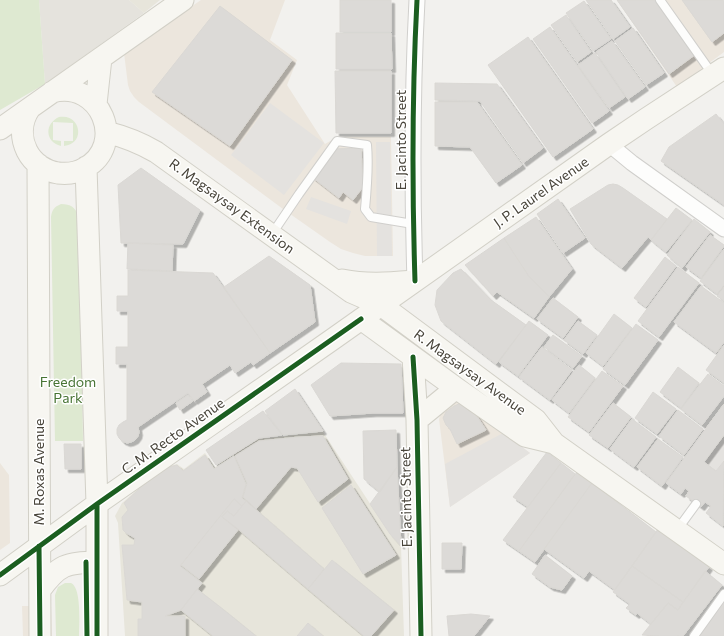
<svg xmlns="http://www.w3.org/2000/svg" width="724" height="636" font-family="Commissioner,sans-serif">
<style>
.residential{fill:#e5e3dd}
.commercial{fill:#ece6dd}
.education{fill:#e7e5db}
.green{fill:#dee9d1}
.parking{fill:#e4e2df}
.building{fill:#dcdad7;stroke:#dad8d4;filter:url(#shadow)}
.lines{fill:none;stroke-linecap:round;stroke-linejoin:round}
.lane-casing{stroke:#d0cfcc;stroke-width:10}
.street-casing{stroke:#d0cfcc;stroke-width:17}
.secondary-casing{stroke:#d2d0c7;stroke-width:23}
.lane{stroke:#fdfdfc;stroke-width:8}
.street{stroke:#fdfdfc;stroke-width:15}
.secondary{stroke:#f7f6f1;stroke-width:21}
.cycleway-casing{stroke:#fff;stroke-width:8}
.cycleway{stroke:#1b5e20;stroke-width:5}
.labels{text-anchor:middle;stroke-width:3;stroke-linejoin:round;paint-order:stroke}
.street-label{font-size:14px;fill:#48443a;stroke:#fff}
.park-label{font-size:14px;fill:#477434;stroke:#fff}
</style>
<defs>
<filter id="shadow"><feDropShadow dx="3.5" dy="3.5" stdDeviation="0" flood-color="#0004"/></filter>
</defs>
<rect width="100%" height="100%" fill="#f2f1ee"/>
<path class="residential" d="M39 0H129L144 13 45 84Z"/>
<path class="commercial" d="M201 0H285L270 40 297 60 287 85 325 144 337 137H391L393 256H365L353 253 341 249 330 242 283 209 139 102 134 97 130 91 128 85 124 53Z
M617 0H723L724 2V52L677 87Z
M456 402 466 405 530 453 450 507 439 419 442 410 448 405Z
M0 463 9 475 10 543 0 550Z
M22 606H51L52 636H23Z"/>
<path class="education" d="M129 0H160L144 13Z
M323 432 390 534 401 546 404 636H125L118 523 115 516 122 503 139 488 138 484 157 469 177 464 184 469 205 453 215 467 258 439Z"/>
<path class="green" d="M0 0H39L45 84 0 110Z
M59 117C81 113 86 144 64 146V141H73V123L53 122V140L61 141V146C45 142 44 124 59 117Z
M61 204C71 204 75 207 79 217L83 441H55L51 217C52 210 54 207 61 204Z
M65 583C66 583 70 583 71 583 82 588 79 626 79 636H56L55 595 58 587Z"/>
<path class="parking" d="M270 103 324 143 284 195 231 155Z
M376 142H390L392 256H377Z
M311 197 351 211 347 224 306 209Z
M503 433 530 453 450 507 445 464Z
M724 435V461L716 471 704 462Z"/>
<path class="building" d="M340 0H391V32H340Z
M586 0H611L630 27 613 39Z
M617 0H657L696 54 669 74Z
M682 0H723L724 2V33L712 42Z
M584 1 611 39 593 51 566 13Z
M220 6 292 60 230 146 152 92Z
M566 15 591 52 577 62 551 25Z
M550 27 609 111 592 123 533 39Z
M633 28 664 73 646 85 615 41Z
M336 33H391L392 69H336Z
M528 37 593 129 553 157 488 65Z
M612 41 645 87 628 99 596 52Z
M595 53 625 97 609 108 578 65Z
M335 71H391V133H336Z
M435 83 497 84 543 148 523 163 480 101 435 100Z
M435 102H477L522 165 496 183 470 147 435 146Z
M716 114 724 124V205L661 161 669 147Z
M361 148 363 187 353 200 343 192 339 198 312 177 333 149Z
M141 168 200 210 183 244 121 243 118 185Z
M613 184 618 185 623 188 667 219 651 240 648 237 622 268 591 244 570 209 608 185Z
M558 199 585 238 563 253 537 214Z
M676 208 692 220 666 252 651 240Z
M536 217 572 269 549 297 528 275 504 238Z
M694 219 710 232 682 268 667 255Z
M710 235 724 245V246L701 278 686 267Z
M504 238 528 275 549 297 534 318 497 292 493 296 465 265Z
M128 243 173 245 172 271 127 269Z
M724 249V285L717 294 700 281Z
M269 256 310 285 315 322 270 353 224 287Z
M665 257 676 266 646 307 634 298Z
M678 267 699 283 659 337 638 321Z
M461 269 491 300 526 325 496 364 441 321 435 305 437 290 453 273Z
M128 270 213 273 270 353 253 365 251 362 235 373 230 365 202 384 207 392 194 401 188 393 138 427 139 432 138 436 135 440 131 442 127 443 122 441 119 438 117 434V429L119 425 123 422 127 420V364H116V347H128V311H117V296H128Z
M701 286 724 303V342L716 353 674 322Z
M724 287V301L717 296Z
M553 298 578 317 563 338 537 319Z
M614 314 632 328 603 366 586 353Z
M529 321 548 335 518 376 499 362Z
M578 321 597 335 583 354 564 340Z
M636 324 658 340 625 385 603 369Z
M553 335 582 356 573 368 544 347Z
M724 345V383L706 370Z
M542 347 572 370 550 400 519 377Z
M341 363 401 364 403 413H373L330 416 311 385Z
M579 365 595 378 569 413 552 400Z
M678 367 699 383 681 408 660 392Z
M602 371 623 386 589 432 568 417Z
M708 374 724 386V396L702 425 681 409Z
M295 389 323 431 283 435 265 411Z
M653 392 676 409 657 434 635 418Z
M188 395 193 401 180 410 176 403Z
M461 403 471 407 486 430 457 444 450 429 446 425 443 418 446 412 454 406Z
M613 403 631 417 608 448 589 435Z
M724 404V435L704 462 716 471 724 461 723 526 706 513 711 506 705 502 701 507 686 496 689 491 685 488 681 494 666 483Z
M678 410 703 429 684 455 659 436Z
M263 411 282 435 259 438 216 465 206 450Z
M632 419 656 437 634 467 610 449Z
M396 430 397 467 380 492 364 479 363 431Z
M323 436 348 479 318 502 297 468 291 467 256 509 243 497 247 483 235 456 259 441 299 437Z
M658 439 683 457 662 486 637 467Z
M64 444H81V469H65Z
M547 452 561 463 528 507 513 497Z
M205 455 214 469 234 456 246 484 242 498 246 501 242 506 234 499 180 566 202 583 181 610 165 616H185V636H138V619H142V602L127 600 122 545H134L135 538 126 533 123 530 122 517 128 510 124 503 140 488 139 485 157 470 177 465 183 471Z
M561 463 575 474 519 551 503 540Z
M397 467 401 546 390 534 370 504Z
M577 472 592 483 535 562 519 551Z
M592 483 656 532 615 590 589 571 584 578 544 549Z
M351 485 396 555 363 574 322 508Z
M234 499 242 506 234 516 227 511 222 517 238 530 199 579 181 565Z
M246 501 324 569 308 589 238 529 222 517 227 511 234 516Z
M658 529 709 567 683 602 632 566Z
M442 543H462L461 569H442Z
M545 555 572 576 562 590 550 587 532 574Z
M332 560 394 610 371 636H364L308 589Z
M632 566 683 602 678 610 668 603 651 624 637 613 636 615 626 608 630 604 613 592Z
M705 571 722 585 683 636H679L678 635 677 636H659L658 635 657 636 642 635 668 603 678 610Z
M197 589 224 610 256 636H213L181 610Z
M724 601V636H698Z
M471 614 490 616 474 636H449L447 616Z
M308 623 323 636H297Z"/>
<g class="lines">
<g class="lane-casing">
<path id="lane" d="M660 0 713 75
M272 234 299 194 337 141 367 145C369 166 367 188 365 209L371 217 413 224
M677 530 696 504
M694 636 724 594"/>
</g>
<g class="street-casing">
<path id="street" d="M609 144 632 163 724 229
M415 281C412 187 412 94 417 0"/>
</g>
<g class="secondary-casing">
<path id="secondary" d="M96 104 101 58
M30 108C21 121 20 137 27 151 33 163 45 171 58 173 67 174 77 173 85 168 127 145 101 79 52 92
M0 129 183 0
M106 132C126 137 139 142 156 152L351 292 381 305 536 420 554 443 724 564
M38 164 40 636
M86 167 97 504V636
M342 280C367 285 389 283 414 281
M361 319 456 388 525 436 554 443
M413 357 417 420 421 636
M417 420 456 388
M0 575 97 504 333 339 609 144 646 119 724 68
M40 590C59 564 66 563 97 562"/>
</g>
<use href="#lane" class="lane"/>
<use href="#street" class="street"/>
<use href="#secondary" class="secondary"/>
<g class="cycleway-casing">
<path id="cycleway" d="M415 281C412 187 412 94 417 0
M413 357 417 420 421 636
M39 546 40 636
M86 562 87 636
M0 575 97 504 361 319
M97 636V504"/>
</g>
<use href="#cycleway" class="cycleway"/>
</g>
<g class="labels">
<g class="street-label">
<text transform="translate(401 140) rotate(-90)" y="5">E. Jacinto Street</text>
<text transform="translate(541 192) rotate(-35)" y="5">J. P. Laurel Avenue</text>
<text transform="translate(232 206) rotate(36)" y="5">R. Magsaysay Extension</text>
<text transform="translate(470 372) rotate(36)" y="5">R. Magsaysay Avenue</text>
<text transform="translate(173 436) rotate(-35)" y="5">C. M. Recto Avenue</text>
<text transform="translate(39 472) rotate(-90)" y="5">M. Roxas Avenue</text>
<text transform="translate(406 497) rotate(-91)" y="5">E. Jacinto Street</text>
</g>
<g class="park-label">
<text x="68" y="387">Freedom<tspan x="68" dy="16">Park</tspan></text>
</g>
</g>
</svg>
